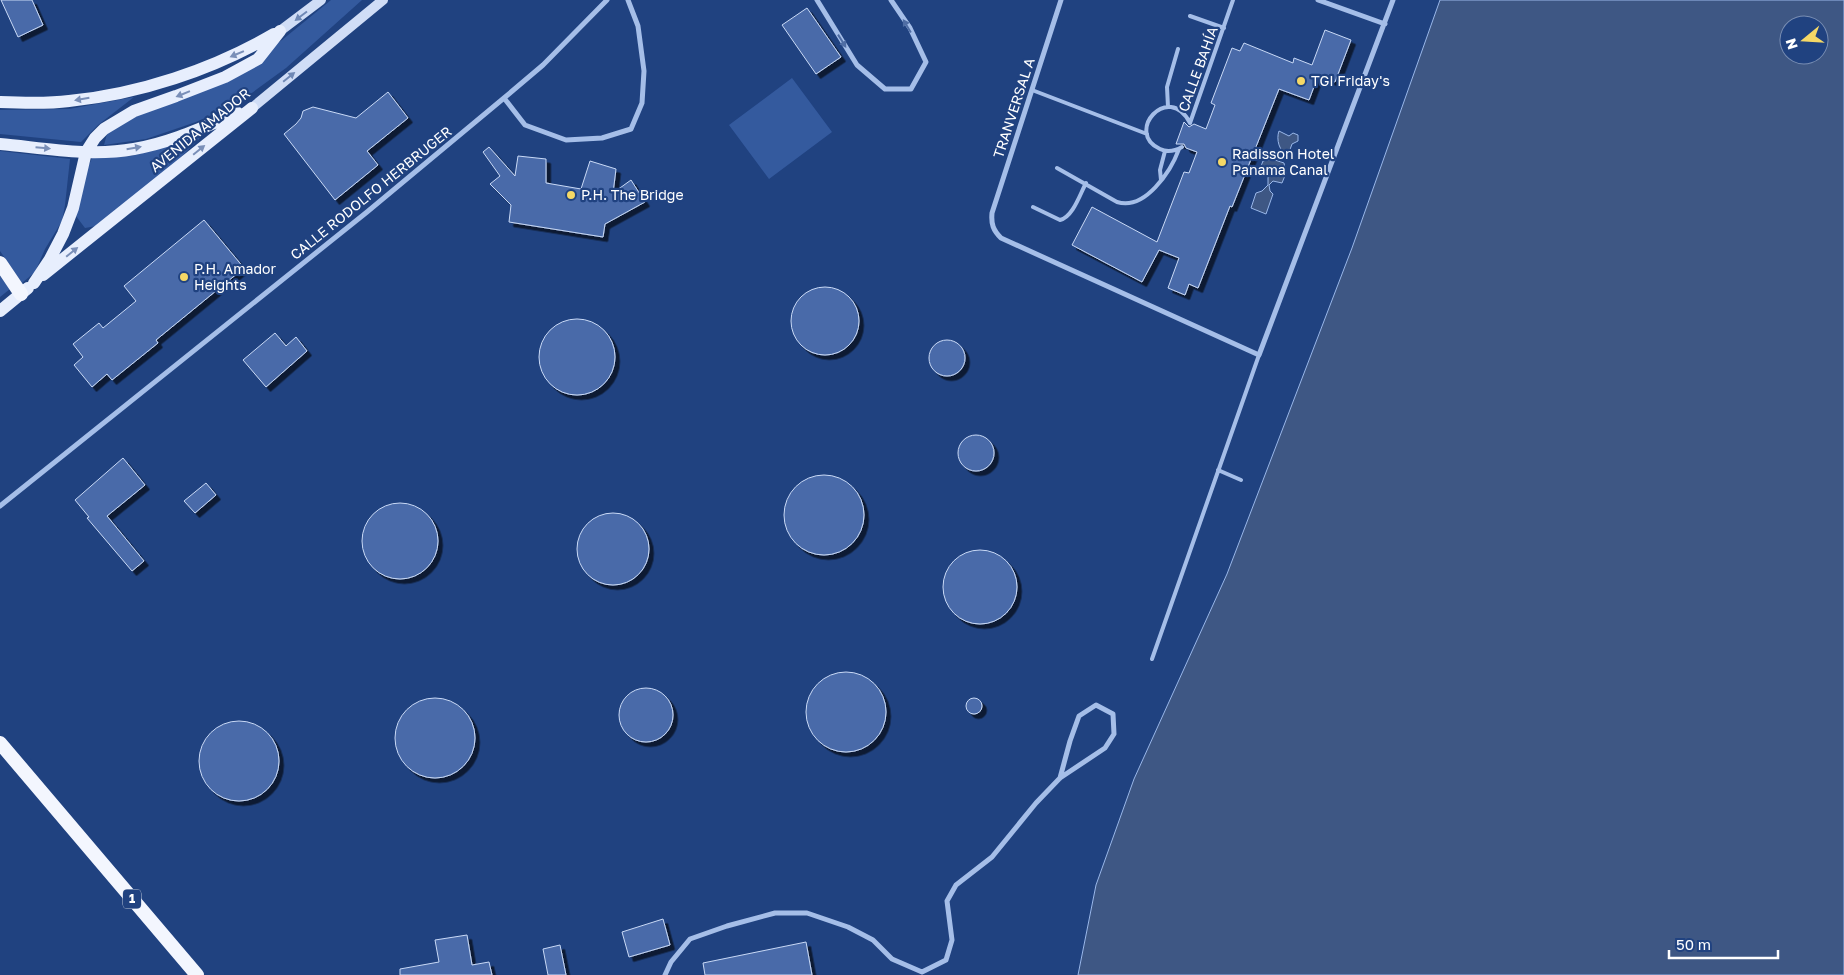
<svg xmlns="http://www.w3.org/2000/svg" width="1844" height="975" font-family="'Golos Text',sans-serif">
<style>
.green{fill:#345a9e}
.water{fill:#3e5784;stroke:#99b7e9;fill-rule:evenodd}
.building{fill:#496ba9;stroke:#c9d9f6;filter:url(#shadow)}
.lines{fill:none;stroke-linecap:round;stroke-linejoin:round}
.service{stroke:#a5bee8;stroke-width:4}
.minor{stroke:#a5bee8;stroke-width:5}
.secondary{stroke:#d0ddf6;stroke-width:10}
.primary{stroke:#e7eefd;stroke-width:12}
.trunk{stroke:#f3f6fe;stroke-width:14}
.oneway{fill:#6f88b5}
.oneway2{fill:#4f6da4}
.oneway3{fill:#7a8fb8}
.poi-dot{fill:#f5d866;stroke:#204280;stroke-width:2}
.labels{text-anchor:middle;stroke-width:4.5;stroke-linejoin:round;paint-order:stroke}
.shield{fill:#204280;stroke:#bcc6d9;stroke-width:1}
.shield-label{font-size:12px;font-weight:bold;fill:#fff}
.street-label{font-size:14px;fill:#fff;stroke:#204280}
.poi-label{font-size:14px;fill:#fff;stroke:#204280;text-anchor:start}
</style>
<defs>
<filter id="shadow"><feDropShadow dx="4.5" dy="4.5" stdDeviation="0" flood-color="#0009"/></filter>
</defs>
<rect width="100%" height="100%" fill="#204280"/>
<path class="green" d="M331 0H362L286 68 238 103 196 122 146 139 104 145 107 134 125 120 236 72 282 40Z
M792 78 832 132 769 179 729 125Z
M134 97 98 125 81 142 0 134V110L69 109Z
M201 137 164 174 96 226 85 228 76 216 81 183 92 158 132 156Z
M0 151 70 159 65 205 62 221 45 249 35 272 22 283 0 251Z
M0 276 10 289 0 297Z"/>
<path class="water" d="M1440 0H1844V975H1078L1096 885 1134 779 1227 574 1352 248ZM1789 25H1819V55H1789Z
M1279 131 1289 136 1293 133 1298 135V141L1292 144 1288 155C1279 152 1276 139 1279 131Z
M1272 159 1284 163 1286 173 1282 183 1273 181 1269 185 1270 191 1273 194 1266 214 1251 208 1256 193 1262 191 1268 185V175L1261 166 1263 161Z"/>
<path class="building" d="M1 0H32L43 25 18 37Z
M807 8 841 57 816 74 782 25Z
M1325 30 1351 40 1335 82 1318 76 1309 100 1279 89 1232 207 1230 206 1198 288 1189 284 1185 295 1168 288 1179 258 1159 250 1142 282 1072 245 1092 207 1157 242 1184 172 1189 173 1197 152 1186 148 1184 144H1176L1184 122 1189 127 1194 124 1206 129 1215 105 1211 103 1232 48 1240 51 1244 43 1293 63 1294 58 1312 65Z
M388 92 408 118 367 151 378 165 335 200 284 134 296 124 301 118 303 111 313 107 356 118Z
M489 147 515 176 518 156 546 159V183L581 189 590 161 616 169 613 193 631 180 645 202 605 224 603 237 509 222 511 205 490 184 500 176 483 152Z
M204 220 244 268 156 340 158 343 112 380 107 374 92 387 74 365 83 357 73 344 99 323 103 328 136 301 124 286Z
M791 321a34 34 0 1 1 68 0a34 34 0 1 1-68 0Z
M539 357a38 38 0 1 1 76 0a38 38 0 1 1-76 0Z
M275 333 286 346 296 337 307 351 266 387 243 360Z
M929 358a18 18 0 1 1 36 0a18 18 0 1 1-36 0Z
M958 453a18 18 0 1 1 36 0a18 18 0 1 1-36 0Z
M123 458 145 485 107 516 144 561 132 571 87 518 89 517 75 500Z
M784 515a40 40 0 1 1 80 0a40 40 0 1 1-80 0Z
M206 483 216 495 195 513 184 501Z
M362 541a38 38 0 1 1 76 0a38 38 0 1 1-76 0Z
M577 549a36 36 0 1 1 72 0a36 36 0 1 1-72 0Z
M943 587a37 37 0 1 1 74 0a37 37 0 1 1-74 0Z
M806 712a40 40 0 1 1 80 0a40 40 0 1 1-80 0Z
M619 715a27 27 0 1 1 54 0a27 27 0 1 1-54 0Z
M395 738a40 40 0 1 1 80 0a40 40 0 1 1-80 0Z
M966 706a8 8 0 1 1 16 0a8 8 0 1 1-16 0Z
M199 761a40 40 0 1 1 80 0a40 40 0 1 1-80 0Z
M663 919 670 945 629 957 622 932Z
M467 935 472 965 489 962 492 975H400V969L439 962 435 940Z
M806 942 812 975H705L703 963Z
M560 945 566 975H548L543 949Z"/>
<g class="lines">
<path class="service" d="M1190 16 1224 28
M1032 90 1147 134
M1168 107 1167 87 1178 49
M1190 123 1233 0
M1182 147C1175 151 1168 153 1160 149 1124 133 1168 81 1190 123
M1057 168 1117 202C1145 211 1171 171 1179 149
M1161 180 1160 170 1165 151
M1033 207 1060 220C1073 217 1080 194 1086 183
M1218 470 1241 480
M1152 659 1259 355"/>
<path class="minor" d="M817 0 857 65 885 89H911L926 62 910 28 891 0
M1061 0 992 213C991 224 993 230 1001 238L1259 355 1393 0
M1318 0 1385 24
M504 98 525 125 566 140 602 138 631 129 642 103 644 71 638 26 628 0
M0 506 367 212 504 98 543 65 607 0
M665 975 671 962 690 939 727 926 775 913H807L848 927 873 940 892 959 922 972 946 960 952 940 947 901 956 885 992 857 1036 803 1060 778 1105 748 1114 734 1113 714 1096 705 1079 716 1070 741 1060 778"/>
<path class="secondary" d="M280 31 321 0
M252 108 383 0"/>
<path class="primary" d="M0 102C23 103 46 104 69 101 139 94 212 70 274 34
M0 144C44 148 90 157 134 149 170 143 204 127 238 113
M43 275 252 108
M34 283 50 259 63 234 73 208 86 152 95 138 104 129 134 111 176 96 225 77 258 59 280 31
M0 311 28 288"/>
<path class="trunk" d="M0 263 21 294
M0 743 197 975"/>
</g>
<defs><path id="oneway-solid" d="M-6-.8H1V-3.2L6.5 0L1 3.2V.8H-6Z" transform="scale(1.25)"/></defs>
<g class="oneway">
<use href="#oneway-solid" transform="translate(301 16) rotate(143)"/>
<use href="#oneway-solid" transform="translate(289 77) rotate(-39)"/>
</g>
<g class="oneway2">
<use href="#oneway-solid" transform="translate(907 26) rotate(-121)"/>
<use href="#oneway-solid" transform="translate(842 41) rotate(58)"/>
</g>
<g class="oneway3">
<use href="#oneway-solid" transform="translate(237 54) rotate(157)"/>
<use href="#oneway-solid" transform="translate(183 94) rotate(158)"/>
<use href="#oneway-solid" transform="translate(82 99) rotate(170)"/>
<use href="#oneway-solid" transform="translate(43 148) rotate(5)"/>
<use href="#oneway-solid" transform="translate(134 148) rotate(-10)"/>
<use href="#oneway-solid" transform="translate(199 150) rotate(-39)"/>
<use href="#oneway-solid" transform="translate(72 252) rotate(-39)"/>
</g>
<g class="poi-dot">
<circle cx="1301" cy="81" r="5"/>
<circle cx="1222" cy="162" r="5"/>
<circle cx="571" cy="195" r="5"/>
<circle cx="184" cy="277" r="5"/>
</g>
<g class="labels">
<rect class="shield" x="123" y="889.5" width="18" height="19" rx="4"/>
<g class="shield-label">
<text x="132" y="903">1</text>
</g>
<g class="street-label">
<text transform="translate(1198 69) rotate(-70)" y="5">CALLE BAHÍA</text>
<text transform="translate(1014 108) rotate(-72)" y="5">TRANVERSAL A</text>
<text transform="translate(200 130) rotate(-39)" y="5">AVENIDA AMADOR</text>
<text transform="translate(371 193) rotate(-39)" y="5">CALLE RODOLFO HERBRUGER</text>
</g>
<g class="poi-label">
<text x="1311" y="86">TGI Friday's</text>
<text x="1232" y="159">Radisson Hotel<tspan x="1232" dy="16">Panama Canal</tspan></text>
<text x="581" y="200">P.H. The Bridge</text>
<text x="194" y="274">P.H. Amador<tspan x="194" dy="16">Heights</tspan></text>
</g>
</g>
<g transform="translate(1804 40) rotate(252)"><circle r="24" fill="#204280" stroke="#798eb3"/>
<path d="M0-4L9 19L0 12L-9 19Z" fill="#f5d866"/>
<text y="-8" font-size="14" font-weight="bold" text-anchor="middle" fill="#ffffff">N</text>
</g>
<path d="M1669 950v8h109v-8" fill="none" stroke="#ffffff" stroke-width="2.5"/>
<text x="1676" y="950" font-size="15" fill="#ffffff" stroke="#204280" stroke-width="4" paint-order="stroke">50 m</text>
</svg>
